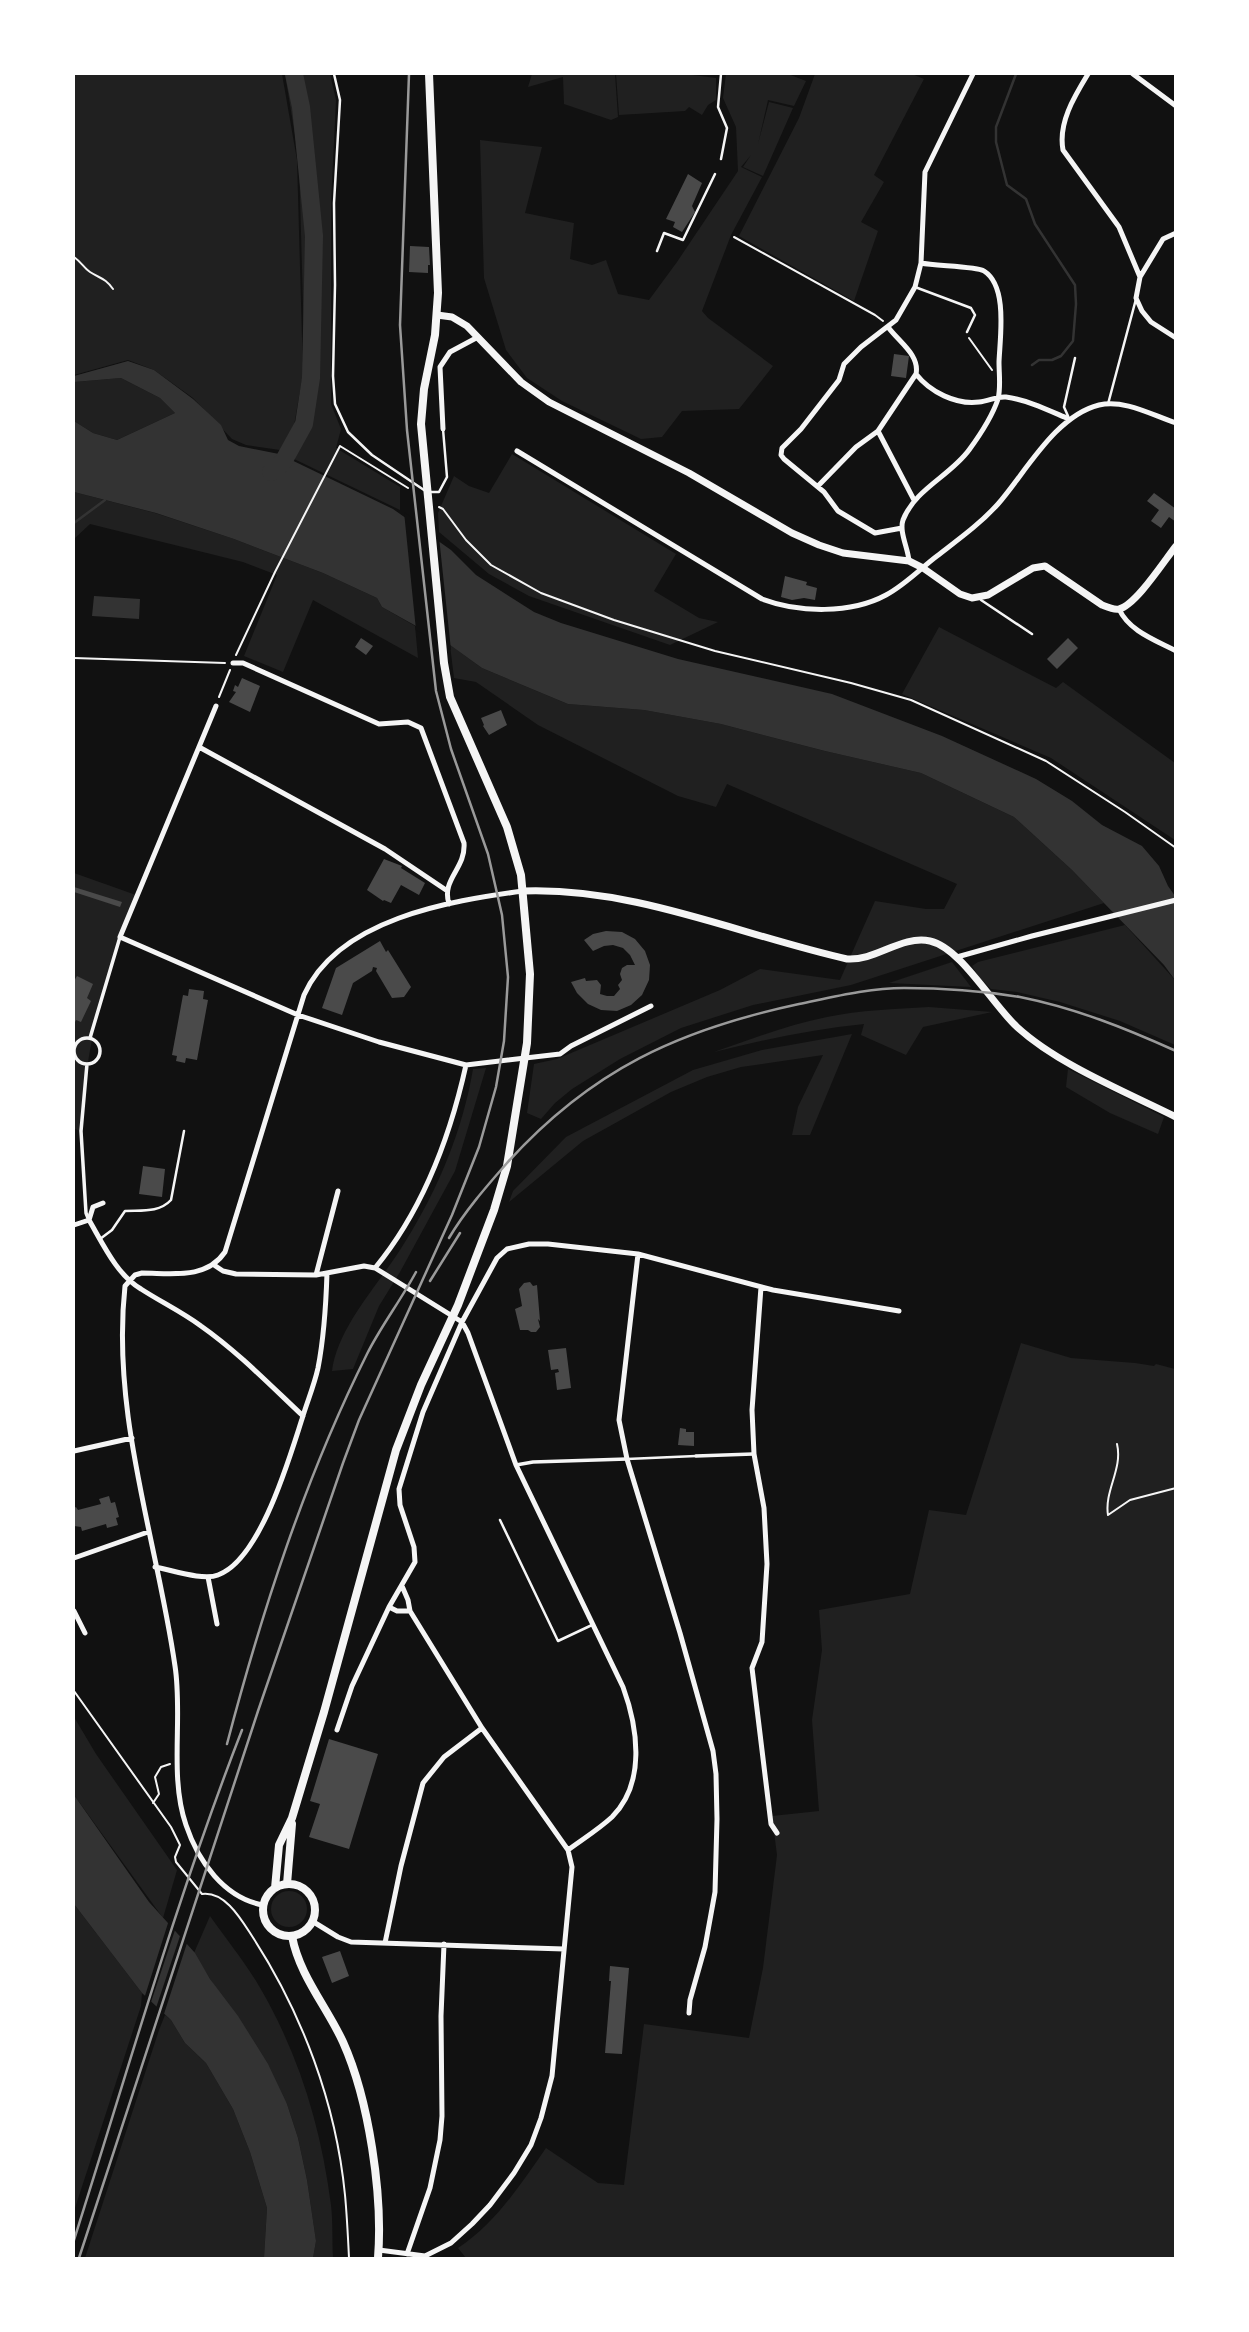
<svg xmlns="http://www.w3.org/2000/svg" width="1249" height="2332" font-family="Mulish,sans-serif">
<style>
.green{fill:#202020}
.water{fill:#333}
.pier{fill:#111}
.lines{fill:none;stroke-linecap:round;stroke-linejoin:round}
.stream{stroke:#333;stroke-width:2.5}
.river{stroke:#333;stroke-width:18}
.building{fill:#4a4a4a}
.path{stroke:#f5f5f5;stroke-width:2}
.service{stroke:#f5f5f5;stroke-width:2.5}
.pedestrian{stroke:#f5f5f5;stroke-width:3.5}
.minor{stroke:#f5f5f5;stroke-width:5}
.secondary{stroke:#f5f5f5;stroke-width:7}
.primary{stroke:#f5f5f5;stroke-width:8}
.rail{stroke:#9a9a9a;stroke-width:2.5}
</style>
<rect width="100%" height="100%" fill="#111"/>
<path class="green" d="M74 74H282L297 160 303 374 292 437 280 450 246 445 232 439 193 398 154 370 128 360 74 375Z
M285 74H330L336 100 331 203V404L341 429 336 448 400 487V510L292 458 284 452 294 437 305 376 299 160Z
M532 74H615L618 117 611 120 564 104 563 77 528 87Z
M616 74H685L716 78V100L708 105 702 115 689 107 685 111 619 115Z
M726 74H788L806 81 794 106 768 100 758 144 769 102 793 108 763 176 743 167 751 155 741 167 762 177 731 235 702 311 708 318 773 366 739 409 682 411 662 437 641 439 562 401 527 378 506 350 484 278 480 140 542 147 525 213 574 223 570 259 592 265 606 260 618 294 649 300 677 262 738 171 736 127 723 98Z
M815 74H912L924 79 874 175 884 182 861 222 878 231 854 301 739 236 799 118Z
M121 378 160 398 175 413 117 440 93 433 74 421V382Z
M512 454 676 554 654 591 699 618 718 622 670 645 529 596 489 574 439 532 438 513 454 476 469 486 489 493Z
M74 492 155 513 234 539 323 573 377 598 382 607 415 626 418 658 313 600 283 672 244 656 277 575 243 562 90 524 74 539Z
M939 627 1056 688 1063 682 1175 763V840L1051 758 902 694Z
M450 645 482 668 568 704 644 710 721 724 825 751 921 773 1014 817 1072 870 1104 903 851 985 753 1005 681 1028 620 1059 572 1089 555 1103 541 1119 527 1113 534 1064 557 1059 720 990 760 969 840 980 875 901 926 909H944L957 884 727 784 716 807 678 796 538 725 476 682 454 678Z
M74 873 136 895C117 945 100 997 90 1050 85 1077 85 1104 81 1131L74 1129Z
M1125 925 1175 980V1045L1120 1021 1060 1002 1017 992 991 989 979 977 972 966 978 962Z
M952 962 971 987 889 983Z
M929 1007 992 1012 923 1027 906 1055 861 1035 864 1024C813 1029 763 1040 714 1052 751 1039 788 1025 827 1017 860 1010 895 1009 929 1007Z
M852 1034 810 1135H792L798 1107 823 1055 741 1067 707 1077 671 1092 583 1141 509 1202 513 1191 566 1137 693 1070 762 1050Z
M486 1068 455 1171 400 1272 379 1306 353 1369 332 1371C338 1325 382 1281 405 1242 438 1190 463 1129 473 1069Z
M1068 1069 1164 1117 1158 1134 1110 1113 1066 1087Z
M1021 1343 1071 1358 1135 1363 1154 1366 1156 1364 1175 1369V2258H466L458 2248C496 2223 520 2185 546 2148L598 2183 624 2185 644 2024 749 2038 763 1968 777 1855 772 1816 819 1811 812 1720 822 1650 819 1610 910 1594 929 1510 966 1515Z
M74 1717 96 1754 177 1870 163 1918 74 1795Z
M271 1909a18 18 0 1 1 36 0a18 18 0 1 1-36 0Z
M74 1904 142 1993 141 2006 74 2211Z
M210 1916C226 1939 245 1962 259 1986 299 2054 321 2127 331 2205 333 2222 332 2241 333 2258H313L316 2241 307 2180 298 2138 287 2104 194 1953Z
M165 2015 171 2020 185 2043 206 2063 233 2109 250 2152 267 2208 264 2258H85L159 2030Z"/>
<path class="water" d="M128 361 154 370 193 399 221 425 228 440 239 446 279 454 393 509 451 550 476 575 534 612 561 623 678 659 832 694 942 736 1036 779 1072 801 1102 825 1142 846 1159 866 1168 886 1175 896V980L1164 965 1072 870 1014 817 921 773 825 751 721 724 644 710 568 704 482 668 450 645 382 607 377 598 323 573 234 539 156 513 74 492V421L93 433 117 440 175 413 160 398 121 378 74 382V376Z
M94 596 140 599 139 619 92 616Z
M74 1795 149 1902 195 1953 210 1979 238 2016 268 2064 287 2104 298 2138 307 2180 316 2241 313 2258H264L267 2208 250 2152 233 2109 206 2063 185 2043 171 2020 142 1993 74 1904Z"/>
<path class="pier" d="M404 512 439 537 451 650 416 630Z
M169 1920 176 1927 150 2005 144 1999Z
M181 1933 188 1940 163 2017 155 2011Z"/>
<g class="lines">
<path class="stream" d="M1016 74 996 127V142L1007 185 1026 199 1035 224 1075 285 1076 304 1073 341 1061 356 1052 360H1039L1032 365
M74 523 105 500"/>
<path class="river" d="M271 472 283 462 304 424 311 378 314 236 301 107 294 74"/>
</g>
<path class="building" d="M688 174 702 183 692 206 695 212 682 232 673 227 675 222 666 219Z
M410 246 429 247 430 265H428V273L409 272Z
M894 354 909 356 906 378 891 376Z
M1154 493 1176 509V522L1169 517 1161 528 1151 521 1159 510 1147 501Z
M785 576 807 582 806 585 817 588 815 600 804 598 792 600 781 597Z
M361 638 373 646 366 655 355 647Z
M1068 638 1078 648 1057 669 1047 659Z
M242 678 260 686 250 712 229 702 236 692 233 691 235 685 238 687Z
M501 710 507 725 489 735 483 726 484 725 481 718Z
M384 859 402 866 401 868 425 883 419 895 401 885 391 903 384 900 383 901 367 890Z
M74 887 122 902 120 907 74 892Z
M606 931 622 932 635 939 645 951 650 965 649 980 642 995 631 1005 617 1011 601 1010 588 1004 577 993 571 982 585 978 586 981 597 980 601 985 600 994 607 996H614L620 989 618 985 622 980 620 974 622 968 627 965H635L630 955 623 948 613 945 604 946 593 951 584 940 593 934Z
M380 941 386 952 388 950 411 987 404 997 392 998 376 971 377 968 373 967 372 971 353 983 342 1015 322 1008 336 968Z
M77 976 93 984 87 998 91 1001 81 1022 76 1020 74 1024V981Z
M189 989 204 991 203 999 208 1000 197 1060 186 1058 185 1063 176 1061 177 1056 172 1055 183 995 188 996Z
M143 1166 165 1169 162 1197 139 1194Z
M530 1282 533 1286 537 1285 540 1321 538 1319 540 1327 536 1332H531L528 1330H520L515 1309 522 1306 519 1289 524 1283Z
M566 1348 571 1388 557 1390 555 1373 559 1372 558 1369 551 1370 548 1350Z
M680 1428 686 1429V1432H694V1446L678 1445Z
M109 1496 111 1503 115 1502 119 1517 116 1518 118 1525 107 1528 106 1524 82 1531 81 1527 74 1526V1508L76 1507 78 1510 101 1504 99 1499Z
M329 1739 378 1754 349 1849 309 1837 320 1804 310 1801Z
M340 1951 349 1976 332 1983 322 1957Z
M610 1966 629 1968 622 2054 605 2053 611 1981H609Z"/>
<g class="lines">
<path class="path" d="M734 237 875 315 883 321
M74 257C81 262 84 268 90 272 101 279 105 278 113 289
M969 338 992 370
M439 507 443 509 466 540 491 565 541 593 614 620 715 651 851 683 911 700 1046 761 1125 812 1176 848
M236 655 275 572 340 446 408 488
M74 658 225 663
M219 697 230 670
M1117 1444C1123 1469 1104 1491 1108 1515L1130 1500 1176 1488
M74 1691 171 1827 180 1845 175 1857 176 1862 202 1894C225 1891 241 1919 252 1936 302 2013 336 2103 345 2195 347 2216 348 2237 349 2258
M153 1803 159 1794 155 1777 161 1767 170 1764"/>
<path class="service" d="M334 74 340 100 334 203 335 285 333 376 335 404 348 432 372 455 424 490
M721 159 727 128 718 107 721 74
M657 251 664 233 683 240 715 174
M915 287 971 308 975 315 967 332
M1108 404 1136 299
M1068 416 1064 407 1075 358
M430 492H439L447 477 443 429
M981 600 1032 634
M100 1239 112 1230 125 1211C141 1210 159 1213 171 1200L184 1131
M627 1459 696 1456
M500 1520 558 1641 592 1625"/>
<path class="pedestrian" d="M74 1051a13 13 0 1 1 26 0a13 13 0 1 1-26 0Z
M90 1038 120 937
M87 1064 81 1131 86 1213 88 1218
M696 1456 753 1454
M516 1465 533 1462 627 1459"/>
<path class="minor" d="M1088 74C1074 97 1058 123 1063 150L1119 227 1140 277 1136 298 1142 311 1151 322 1176 338
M1133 74 1176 106
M1140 277 1163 239 1176 233
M888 327C899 342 920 355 916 374L878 431 914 500
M916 374C930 392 956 405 979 402 989 401 997 396 1006 397 1028 400 1050 411 1069 419
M443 429 440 367 450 352 478 337
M517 451 762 599C799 613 851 614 886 595 905 585 921 568 937 556 959 539 980 524 998 504 1026 472 1055 416 1099 405 1124 399 1152 415 1176 423
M818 486 856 447 878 431
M902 528 875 533 838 511 824 492 784 459 781 455 782 448 801 429 839 380 844 364 861 347 896 320 915 287 921 263 925 172 973 74
M909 561C908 548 899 532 903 520 915 489 950 476 969 450 980 435 992 417 998 399 1001 388 999 374 999 362 1000 337 1008 286 984 271 976 266 934 266 921 263
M1119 609C1129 631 1155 640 1176 651
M233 663H243L379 724 408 722 421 728 464 843C466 869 441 879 449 904
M216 706 120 937 298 1015 379 1042 466 1065 560 1054 571 1046 651 1006
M199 747 385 849 446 890
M957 957 1032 936 1176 900
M103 1203 93 1207 89 1220C103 1244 117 1275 141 1289 161 1302 182 1312 201 1326 238 1352 270 1385 303 1416
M74 1225 89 1220
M638 1254 619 1420 627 1459 680 1633 713 1751 716 1774 717 1819 715 1892 705 1947 690 2000 689 2013
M214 1265 223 1271 236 1274 316 1275 364 1266 375 1268 462 1322 468 1333 516 1465 623 1687C638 1728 646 1783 612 1817 599 1829 583 1839 568 1850
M375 1268C423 1210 450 1137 466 1065
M316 1275 338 1191
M761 1287 752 1410 754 1454 764 1508 767 1564 762 1642 752 1668 771 1824 777 1833
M74 1451 132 1438
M74 1558 148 1532
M155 1567C172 1570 203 1581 218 1575 260 1560 289 1459 302 1419 307 1402 314 1386 318 1368 324 1337 326 1305 327 1273
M208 1577 217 1624
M389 1607 397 1611H410L408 1600 402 1586
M74 1611 85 1633
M337 1730 352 1686 389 1607 415 1562 414 1547 400 1505 399 1489 423 1412 462 1322 497 1258 507 1249 529 1244H548L638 1254 773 1290 899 1311
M263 1905C224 1898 198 1861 186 1825 169 1776 183 1717 175 1666 157 1540 111 1415 125 1286L135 1275 142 1273C171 1273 206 1280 225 1252L304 995C338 919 449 901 523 891
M312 1921 338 1937 351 1942 564 1949
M385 1943 401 1866 423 1783 444 1757 482 1728
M379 2250 425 2256 451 2243 472 2224 490 2205 514 2173 531 2145 541 2118 552 2076 572 1867 568 1850 482 1728 410 1611
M407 2254 430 2188 440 2140 442 2116 441 2016 444 1944"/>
<path class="secondary" d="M437 315 452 317 467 326 521 382 549 402 689 473 792 533 819 545 843 553 909 561 923 568 960 594 972 598 988 595 1033 568 1045 566 1102 605C1107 607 1113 610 1119 609 1136 605 1164 561 1176 546
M523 891C635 887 740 935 847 959 876 961 901 935 930 941 961 948 992 1004 1017 1027 1057 1064 1126 1092 1176 1117"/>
<path class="primary" d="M287 1884 292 1824
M263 1910a26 26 0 1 1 52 0a26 26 0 1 1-52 0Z
M275 1888 279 1845 292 1818 324 1712 396 1450 421 1385 458 1305 494 1210 507 1166 527 1043 530 974 521 875 507 827 450 697 444 663 421 424 424 389 435 335 438 293 429 74
M292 1936C299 1975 327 2007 343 2042 369 2100 383 2195 378 2258"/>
<path class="rail" d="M449 1238C465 1211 486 1187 507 1163 591 1070 678 1030 799 1004 833 997 869 988 904 988 942 988 983 991 1020 997 1075 1008 1125 1028 1176 1051
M430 1281 460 1233
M227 1744C262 1611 305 1478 367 1354 381 1326 401 1300 416 1272
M74 2240C128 2070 177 1897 242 1730
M79 2258 258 1711 343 1463 359 1420 452 1215 479 1147 496 1087 504 1041 508 977 502 915 488 854 451 749 436 691 407 430 400 325 409 74"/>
</g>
<rect width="1249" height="2332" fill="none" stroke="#ffffff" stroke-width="150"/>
</svg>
